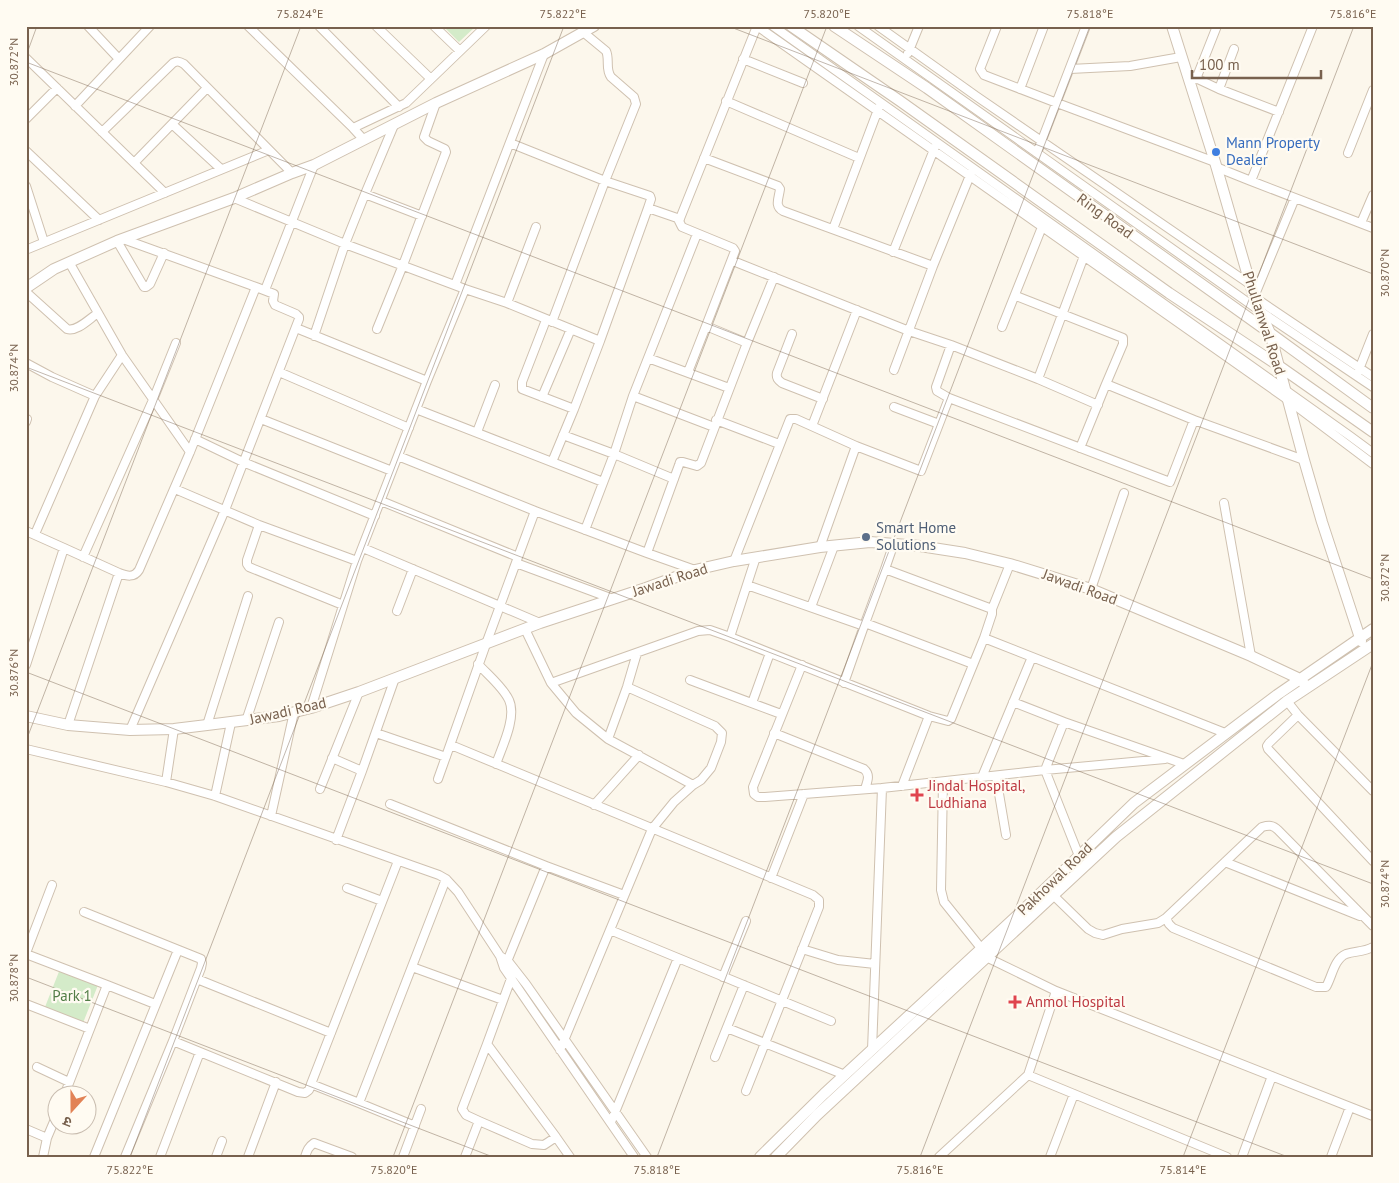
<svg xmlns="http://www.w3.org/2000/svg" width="1399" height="1183" font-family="'PT Sans','Noto Sans Devanagari',sans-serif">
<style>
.green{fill:#d4ebc9}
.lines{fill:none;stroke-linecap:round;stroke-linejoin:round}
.minor-casing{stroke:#cfc1b0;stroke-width:10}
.tertiary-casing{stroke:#cfc1b0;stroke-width:12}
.minor{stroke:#fff;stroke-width:8}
.tertiary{stroke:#fff;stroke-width:10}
.ticks{fill:none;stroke:#78614e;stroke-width:1;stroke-opacity:0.45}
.shop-dot{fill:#3f7fe0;stroke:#fffbf2;stroke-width:2}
.service-dot{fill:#5c6f8a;stroke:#fffbf2;stroke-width:2}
.health-dot{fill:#e0444e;stroke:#fffbf2;stroke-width:2}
.labels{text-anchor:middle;stroke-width:4.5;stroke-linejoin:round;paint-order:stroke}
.shop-label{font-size:15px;fill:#366cbe;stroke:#fffbf2;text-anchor:start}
.street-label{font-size:15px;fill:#78614e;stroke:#fffbf2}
.service-label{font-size:15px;fill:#4e5e75;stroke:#fffbf2;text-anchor:start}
.health-label{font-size:15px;fill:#be3a42;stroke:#fffbf2;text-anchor:start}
.park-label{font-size:15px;fill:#517d46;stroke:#fffbf2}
.neatline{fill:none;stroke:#78614e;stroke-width:2}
.ticks-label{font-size:12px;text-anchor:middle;fill:#78614e}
</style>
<rect width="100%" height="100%" fill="#fcf7ec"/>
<path class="green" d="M443 26H476L459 42Z
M60 969 98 985 83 1023 45 1007Z"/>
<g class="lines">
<g class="minor-casing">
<path id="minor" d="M88 26 119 59
M248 26 353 128 364 140
M319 26 399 107
M376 26 431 79 486 26
M434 26 460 51
M757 26 1288 400 1373 464
M773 26 1350 436 1373 453
M858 26 1260 311 1373 387
M878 26 976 96 1251 285
M997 26 980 69 984 75 1057 103 1215 162
M908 53 919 26
M26 58 165 193
M743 59 803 83
M1070 69 1130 66 1181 57
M1187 74 1219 89 1279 112
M1196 79 1217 26
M1020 89 1044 26
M1219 89 1234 49
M726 101 859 158
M75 106 150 26
M26 119 57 88
M172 124 221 169
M353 128 406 103 431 79
M102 132 173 63C177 61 179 61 184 64L292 173
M510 143 605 181 650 196 651 199 648 208
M26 151 99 220
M1037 153 1086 26
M1348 153 1373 90
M704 158 778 186 780 189C779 198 774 206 783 211L933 266
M134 163 207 88
M1216 167 1251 181 1313 26
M1251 181 1373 228
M26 186 44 242
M365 194 422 216
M234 198 345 244 465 289 427 381 357 561 311 708
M1295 198 1254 297 1373 377
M1361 223 1373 195
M833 229 879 107
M697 234 633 396 714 427
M117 241 144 287H146L150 284 164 253
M28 249 269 150
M893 252 935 147
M733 261 909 331 951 345 1038 379 1098 405
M69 262 122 355 190 452
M455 285 544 54
M465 289 507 303 600 341 574 409 552 462
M265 290 314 165
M26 292 67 329C77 332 89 319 98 313
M1016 296 1123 338V344L1106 384
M507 303 536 227
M546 320 522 382V389L574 409
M552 322 605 181 636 104 634 97 611 77C605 69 610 59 606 51L583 32
M1002 327 1042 227
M296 328 427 381
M377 329 403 265 446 152 445 149 428 141 424 137 436 103
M792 334 777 373C776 378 778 380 782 383L823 399
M314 336 345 244 365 194 394 125
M600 341 648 208 680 219
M747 343 774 277
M648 358 729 388
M26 363 52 377 95 396
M894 370 933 266 971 173
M279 372 409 428
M688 372 706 326
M1358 372 1373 334
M1038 379 1084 256
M542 397 571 329
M949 398 937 391 936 387 951 345
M894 407 939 424
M416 409 603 482
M261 419 392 471
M716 420 779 444
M26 422 27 419
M812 426 857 310
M477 432 495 385
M563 435 614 454 633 396
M195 439 243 462 375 516
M1080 448 1106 384 1194 420
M398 456 535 511 486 644 438 779
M175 489 259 525 357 561
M381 501 518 557
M1224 503 1251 656
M535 511 647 553 695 570
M259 525 247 560V564L249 567 343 605
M585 530 614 454 674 479
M26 531 64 548
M35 534 95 396 122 355
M820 547 856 446 921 471 949 398 1170 482 1194 420 1304 460
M363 548 540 623
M647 553 679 465 680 462H683L697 466 701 463 747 343 706 326 735 251 733 248 682 227 679 221 757 26
M83 557 153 400 176 343
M756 557 730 637 929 716 948 721 951 719 984 638 1225 733
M734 561 790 419H796L856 446
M516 563 613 599
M885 569 894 543
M747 585 864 626 844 683
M1091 589 1124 493
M811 607 834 546
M992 609 1010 564
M397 611 413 569
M865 623 973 664
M864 626 885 569 992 609V614L984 638
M525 629 551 683 698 631 710 630 730 637
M478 664C488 675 503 687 509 700 517 717 502 747 496 764
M26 665 64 548 119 573
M802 665 753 787 754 794 758 797H765L882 788
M690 680 781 714
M551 683 576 713 608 739
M627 687 715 726 722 733 721 742 711 768 701 780 693 785
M1287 701 1298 715 1373 791
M1013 702 1064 722
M752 703 770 653
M1298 715 1269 743 1267 746 1268 749 1373 861
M246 721 279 622
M68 725 119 573C127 576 134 578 139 570L190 452 256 287 123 239
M207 725 248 596
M130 730 225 510 299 319V317L296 314 275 305 273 301 274 294 256 287
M376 733 446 757
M774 733 864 769C871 775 867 782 865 789
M451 745 813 895 819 900V907L746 1091
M26 749 166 782 215 796 439 875 446 879 458 892 500 956 504 968 634 1157
M332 758 362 771
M996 776 1006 835
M982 777 1032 657
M166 782 174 729
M943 782 941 890 944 902 981 948 986 957 1056 991 1373 1116
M902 786 929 716
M320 789 359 692
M215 796 231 723
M390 804 546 866
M594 805 639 755
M271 816 294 712
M336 840 362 771 395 678
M1079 856 1045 770 1165 759
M1225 862 1360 916
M771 878 804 794
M347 888 382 901
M1053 895 1088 929 1095 933 1103 935 1122 929 1158 923 1166 918 1262 827C1269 825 1273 825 1278 830L1373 926
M84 912 201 959 202 963 201 968 173 1041 298 1092 305 1093 309 1090 311 1084 398 861
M1166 918 1169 924 1173 928 1316 987H1326C1332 977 1334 959 1346 954 1355 951 1364 952 1373 947
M610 930 678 958
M802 949 838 960 875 964
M26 953 52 885
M26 954 107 985 64 1096
M500 956 508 961 526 984 647 1157
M506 964 546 866 624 895
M412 967 503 1000
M512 976 487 1044 556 1137
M723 977 746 921
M197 979 331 1033
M107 985 155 1004
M26 1004 90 1029
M727 1028 845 1075
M560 1050 652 829 674 802 693 785 608 739 627 687 637 653
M872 1050 882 788 1045 770 1064 722 1184 764
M715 1057 744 985
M37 1067 69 1082
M1028 1075 1227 1157
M311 1084 359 1103
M479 1121 466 1115 462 1109 487 1044
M611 1122 678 958 831 1021
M415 1126 359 1103 446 879
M26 1129 47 1138
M43 1157 47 1138 58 1112
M94 1157 178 950
M125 1157 173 1041
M160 1157 200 1052
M216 1157 222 1141
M248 1157 276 1082
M305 1157C307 1151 308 1147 314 1143L352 1157
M403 1157 421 1109
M465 1157 479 1121 532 1144 544 1145 556 1137 570 1157
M939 1157 1028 1075 1056 991
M1050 1157 1074 1094
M1242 1157 1272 1076
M1331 1157 1350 1107"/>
</g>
<g class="tertiary-casing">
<path id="tertiary" d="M791 26 900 101 1169 293 1279 366 1373 432
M834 26 927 88 1270 333 1373 408
M1172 26 1215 162 1254 297 1270 333 1304 460 1322 522 1361 641
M26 288 54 269 117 241 234 198 292 173 314 165 436 103 544 54 594 26
M26 716 68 725 130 730 174 729 207 725 279 716 311 708 359 692 540 623 646 588 695 570 734 561 820 547 870 542 920 546 965 553 1010 564 1091 589 1251 656 1300 679 1307 687
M760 1157 824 1094 1020 913 1134 803 1277 695 1373 629
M776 1157 817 1115 1116 837 1287 701 1373 644"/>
</g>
<use href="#minor" class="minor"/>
<use href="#tertiary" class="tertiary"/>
</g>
<path class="ticks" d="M728 26 1373 274M26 56 37 26M26 62 1373 579M26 367 1373 884M26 672 1288 1157M26 741 301 26M26 977 493 1157M130 1157 564 26M393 1157 827 26M657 1157 1090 26M920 1157 1354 26M1183 1157 1373 662"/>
<circle class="shop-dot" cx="1216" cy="152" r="5"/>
<circle class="service-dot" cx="866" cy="537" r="5"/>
<g class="health-dot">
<path d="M914.5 787.5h5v5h5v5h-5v5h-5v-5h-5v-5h5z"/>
<path d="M1012.5 994.5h5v5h5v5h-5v5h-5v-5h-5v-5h5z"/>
</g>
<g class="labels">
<g class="shop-label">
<text x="1226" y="148">Mann Property<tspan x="1226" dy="17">Dealer</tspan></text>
</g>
<g class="street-label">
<text transform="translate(1105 216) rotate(36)" y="5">Ring Road</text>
<text transform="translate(1264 323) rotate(72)" y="5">Phullanwal Road</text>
<text transform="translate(670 580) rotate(-18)" y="5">Jawadi Road</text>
<text transform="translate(1080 587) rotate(20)" y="5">Jawadi Road</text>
<text transform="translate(288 711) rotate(-13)" y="5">Jawadi Road</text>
<text transform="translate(1055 879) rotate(-44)" y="5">Pakhowal Road</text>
</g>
<g class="service-label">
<text x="876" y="533">Smart Home<tspan x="876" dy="17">Solutions</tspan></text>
</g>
<g class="health-label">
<text x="928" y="791">Jindal Hospital,<tspan x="928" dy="17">Ludhiana</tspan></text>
<text x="1026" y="1007">Anmol Hospital</text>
</g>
<g class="park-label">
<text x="72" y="1001">Park 1</text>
</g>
</g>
<rect width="1399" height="1183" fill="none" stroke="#fffbf2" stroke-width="55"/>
<g transform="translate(72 1110) rotate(201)"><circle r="24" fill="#fffbf2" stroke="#c9bdb0"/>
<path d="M0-4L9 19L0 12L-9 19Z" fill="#e28255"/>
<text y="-8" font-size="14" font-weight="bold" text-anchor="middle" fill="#78614e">उ</text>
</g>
<path d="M1192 70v8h129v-8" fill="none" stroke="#78614e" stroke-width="2.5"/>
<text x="1199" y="70" font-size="15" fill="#78614e" stroke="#fffbf2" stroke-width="4" paint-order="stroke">100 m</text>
<rect x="28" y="28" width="1344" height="1128" class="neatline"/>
<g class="ticks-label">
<text x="300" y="18">75.824°E</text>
<text x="563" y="18">75.822°E</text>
<text x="827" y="18">75.820°E</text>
<text x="1090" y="18">75.818°E</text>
<text x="1353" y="18">75.816°E</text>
<text transform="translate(14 62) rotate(-90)" y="4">30.872°N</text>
<text transform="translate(1385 273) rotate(-90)" y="4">30.870°N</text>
<text transform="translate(14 368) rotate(-90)" y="4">30.874°N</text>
<text transform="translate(1385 578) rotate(-90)" y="4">30.872°N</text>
<text transform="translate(14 673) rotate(-90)" y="4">30.876°N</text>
<text transform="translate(1385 884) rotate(-90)" y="4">30.874°N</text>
<text transform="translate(14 978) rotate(-90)" y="4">30.878°N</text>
<text x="130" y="1174">75.822°E</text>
<text x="394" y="1174">75.820°E</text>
<text x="657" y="1174">75.818°E</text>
<text x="920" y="1174">75.816°E</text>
<text x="1183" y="1174">75.814°E</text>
</g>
</svg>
